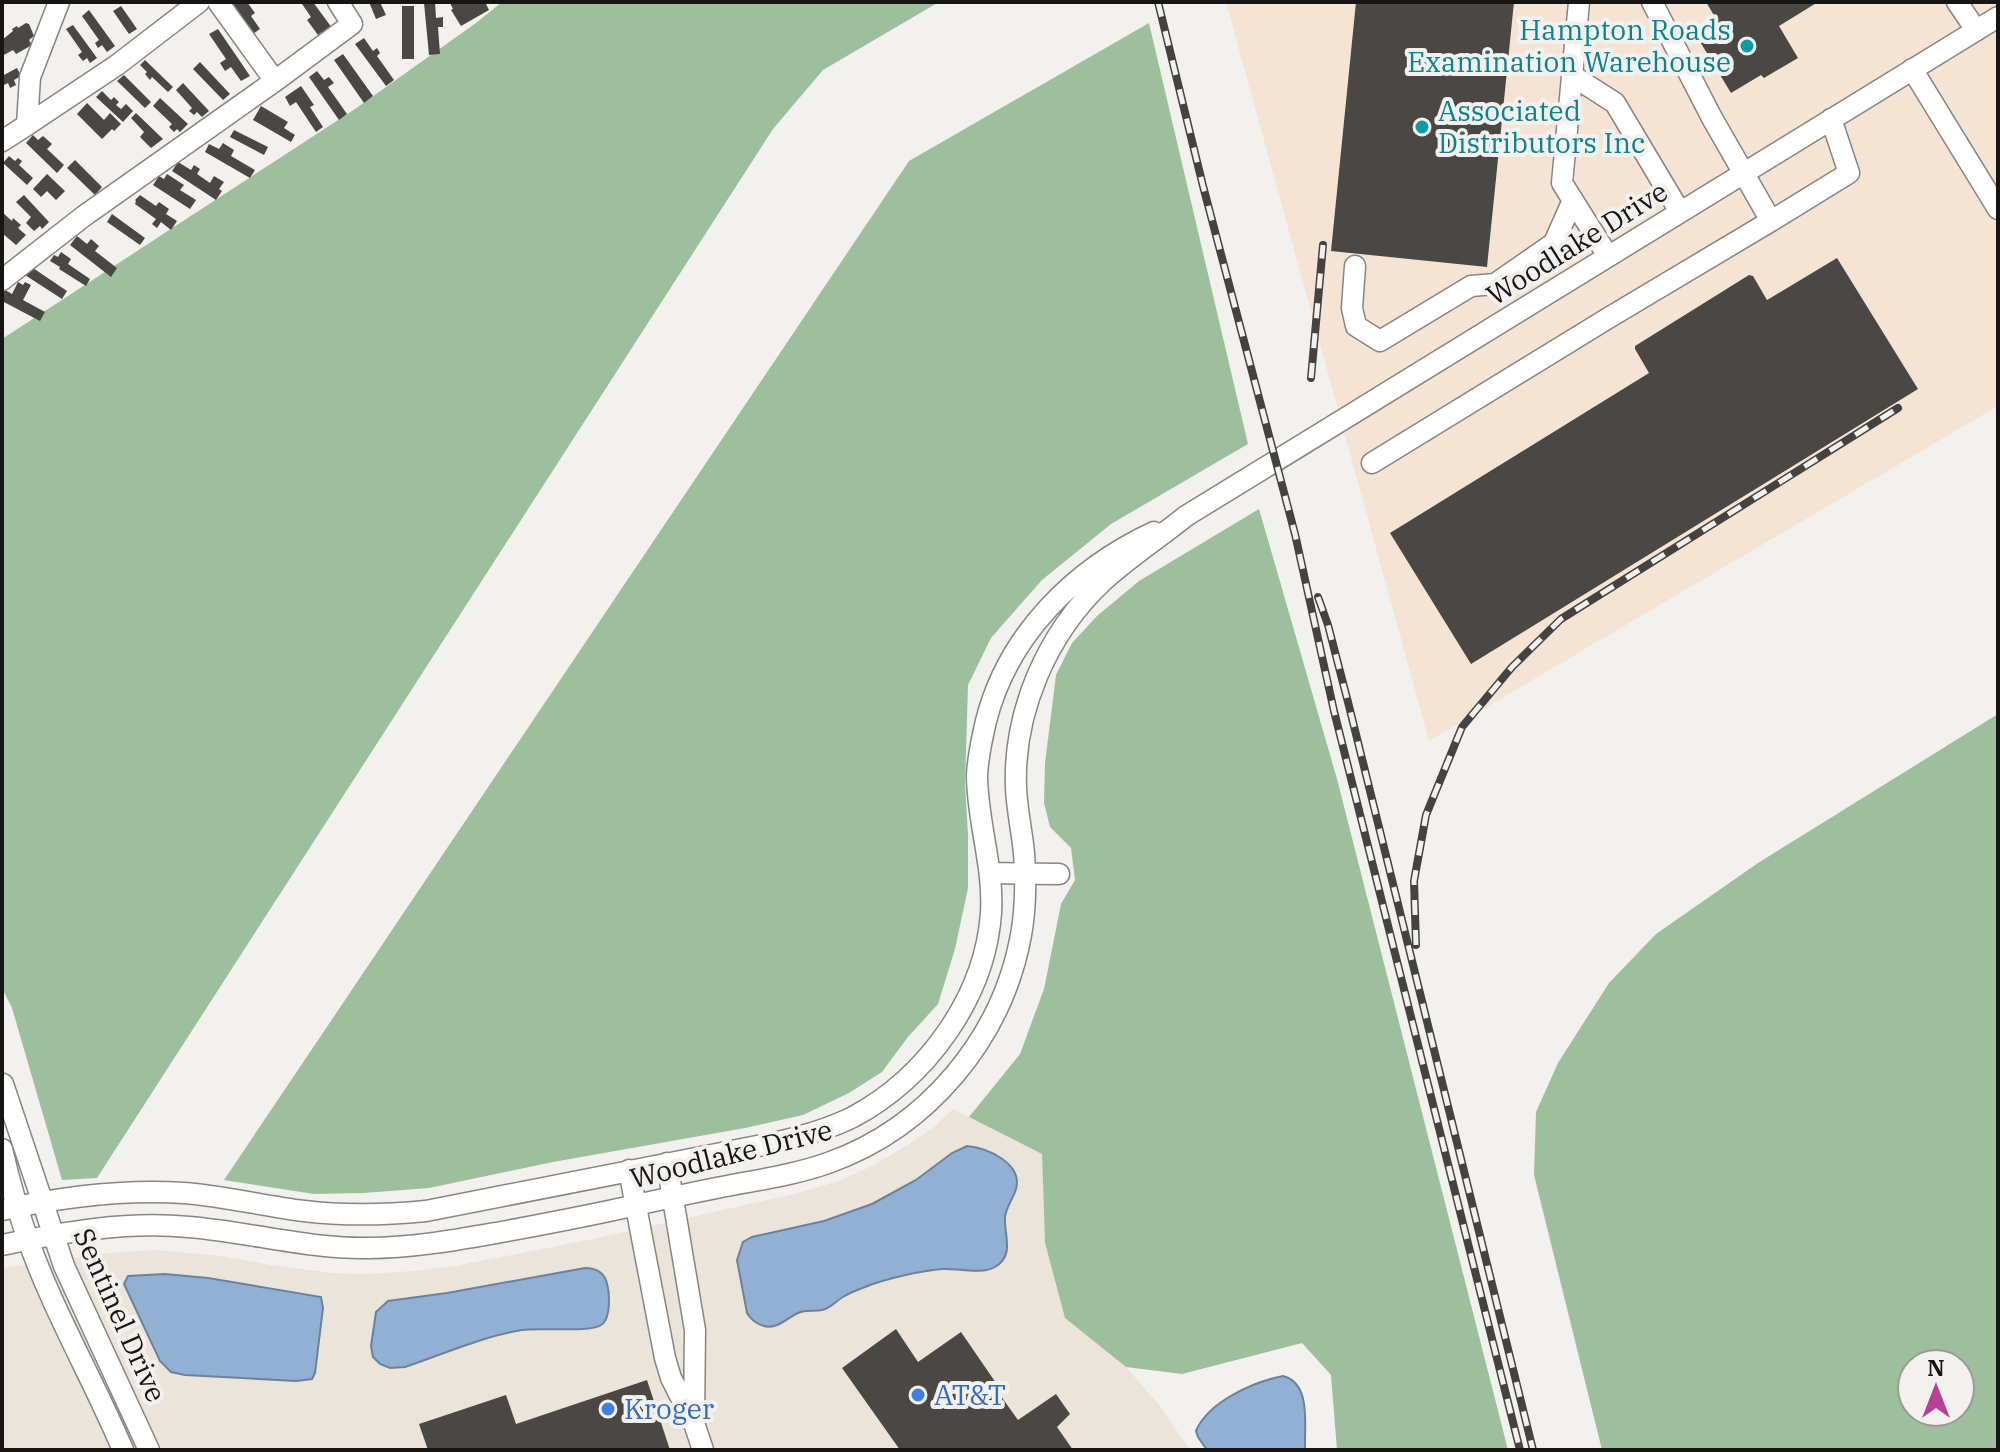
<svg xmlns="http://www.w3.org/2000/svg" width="2000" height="1452" font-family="'IBM Plex Serif',serif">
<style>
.built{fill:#ebe4da}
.industrial{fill:#f5e4d3}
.forest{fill:#9dbf9d;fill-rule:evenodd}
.water{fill:#92b0d3;stroke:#6d829a;stroke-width:2}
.building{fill:#4a4845}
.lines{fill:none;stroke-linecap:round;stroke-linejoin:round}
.minor-casing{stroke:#878582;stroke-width:23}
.minor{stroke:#fff;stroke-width:20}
.rail-casing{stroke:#444341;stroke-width:8}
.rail{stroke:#f3f1ed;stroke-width:5;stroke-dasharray:15;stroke-linecap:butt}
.culture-dot{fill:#0f9aa8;stroke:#f3f1ed;stroke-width:3}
.shop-dot{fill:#3f7fe0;stroke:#f3f1ed;stroke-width:3}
.labels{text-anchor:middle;stroke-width:8;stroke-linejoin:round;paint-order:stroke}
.culture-label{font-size:28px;fill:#0d838f;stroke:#f3f1ed;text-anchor:end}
.street-label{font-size:28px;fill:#161514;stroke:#f3f1ed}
.shop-label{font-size:28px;fill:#366cbe;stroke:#f3f1ed;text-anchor:start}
</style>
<rect width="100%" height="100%" fill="#f3f1ed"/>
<path class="built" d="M953 1109 1042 1154 1045 1243 1065 1318 1126 1367 1160 1406 1190 1450H2V1268L109 1253 156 1250 220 1256 270 1265 333 1273 363 1274 414 1271 455 1266 593 1239 794 1194 839 1181 874 1165 909 1144 934 1127Z"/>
<path class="industrial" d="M1226 2H1998V406L1429 741Z"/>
<path class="forest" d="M502 2H939L823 70 773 129 97 1178 62 1180 12 1008 2 988V339L355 109 476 23Z
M1149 23 1248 444 1111 524 1042 580 991 638 968 685 965 784 968 835V888L955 949 938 1004 908 1037 882 1072 849 1093 803 1115 745 1128 553 1162 429 1188 364 1193 314 1194 224 1180 909 161Z
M1259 509 1337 779 1508 1450H1337L1331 1375 1302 1343 1182 1374 1126 1367 1065 1318 1045 1243 1042 1154 969 1117 1020 1054 1044 989 1061 904 1075 880 1071 848 1050 827 1044 803 1045 763 1056 675 1072 643 1097 616 1139 581Z
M1998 714V1450H1602L1534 1175 1536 1112 1558 1063 1609 983 1656 934 1758 863ZM1912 1364H1960V1412H1912Z"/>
<path class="water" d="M967 1146C987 1148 1023 1163 1016 1189 1013 1199 1006 1207 1005 1217 1004 1236 1015 1255 995 1267 982 1275 958 1268 942 1269 920 1271 884 1279 865 1287 857 1290 849 1293 843 1297 836 1301 830 1309 822 1310 814 1312 807 1309 798 1313 791 1316 785 1322 777 1325 766 1330 753 1323 747 1313L737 1260 743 1242 752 1237 824 1221 872 1204 916 1180 952 1153Z
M585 1268C591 1268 597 1269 602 1274 611 1282 612 1318 601 1325 590 1333 539 1327 522 1330 484 1336 441 1355 405 1367L390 1368 380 1364 373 1357 371 1346 376 1312 388 1301 447 1293Z
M165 1274 208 1278 321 1297 323 1308 315 1373 312 1379 296 1381 185 1375 171 1372 160 1361 124 1284 128 1276Z
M1283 1376C1312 1383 1304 1427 1305 1450H1207L1198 1437 1196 1431C1208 1402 1253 1382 1283 1376Z"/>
<path class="building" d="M230 2H247L255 13 251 16 260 29 253 34Z
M305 2H313L332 28 324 34 322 32 318 35 307 20 311 17 302 4Z
M369 2H380L386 15 376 19Z
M435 2 436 18 443 17V27H438L440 54 429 55 424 3Z
M452 2H485L489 10 461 26 451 10 453 9 450 3Z
M1356 2H1514L1487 267 1331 251Z
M1706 2H1818L1779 26 1798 58 1764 78 1761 75 1731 93 1696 35 1718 22Z
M121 6 137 29 129 34 113 11Z
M402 6H414V59H402Z
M89 10 115 46 107 52 102 45 98 48 95 43 99 40 82 16Z
M26 23 29 24 34 36 29 40 32 45 16 54 13 50 2 56V46L4 44 2 40 13 31 12 29 17 26 18 28Z
M73 25 97 58 90 63 87 58 83 61 78 55 82 52 66 29Z
M218 29 250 76 241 81 231 67 225 71 220 63 226 59 209 34Z
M364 38 373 51 377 48 380 53 377 56 394 80 386 86 355 44Z
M343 54 373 96 364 103 334 60Z
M145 60 173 87 168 92 152 77 150 80 145 74 147 72 140 65Z
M200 62 230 94 223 100 193 69Z
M17 68 21 76 14 80 16 85 10 88 8 83 2 86V76Z
M317 71 324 80 329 77 334 83 328 87 347 114 339 120 309 77Z
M124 75 151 102 145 108 117 81Z
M183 83 209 111 202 117 197 112 194 115 189 111 192 108 176 90Z
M301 86 314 105 310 107 323 127 316 132 296 102 290 106 285 97Z
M102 91 111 100 114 97 119 102 116 105 121 109 126 104 133 111 123 122 96 97Z
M160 98 188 124 180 132 177 129 174 132 169 127 172 124 153 106Z
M87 103 104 120 110 113 121 124 114 131 112 129 102 139 77 114Z
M261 106 288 122 284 128 295 135 291 142 253 120Z
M136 113 163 139 151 148 140 137 144 132 131 118Z
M234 130 268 147 264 155 230 137Z
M33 135 38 140 43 136 52 144 47 149 64 165 57 173 26 143Z
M223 143 234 150 231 156 255 170 250 178 205 152 209 144 219 149Z
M9 156 15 161 18 158 22 161 19 165 33 178 27 185 3 163Z
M75 160 102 187 95 195 67 168Z
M178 162 191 170 194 165 200 169 197 174 210 183 214 176 224 182 219 189 222 191 216 200 172 171Z
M47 174 65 191 56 200 47 191 41 197 33 189Z
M167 174 184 185 180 190 196 200 190 209 153 185 159 176 164 179Z
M24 195 49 222 42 229 40 226 34 231 26 223 31 217 16 202Z
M140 195 156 206 159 202 169 209 166 214 177 221 171 230 161 222 157 228 152 224 156 219 135 204 136 201 135 200Z
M2 212 12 221 13 218 21 225 18 228 26 235 16 245 2 233Z
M112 214 145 238 140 245 107 222Z
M77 236 87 244 91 239 99 246 95 251 117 268 111 277 70 245Z
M61 252 71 259 68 264 90 279 86 286 59 269 60 267 50 261 54 255 58 257Z
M1837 258 1918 389 1471 664 1390 533 1649 373 1635 349V346L1749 275 1753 276 1767 300Z
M30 266 67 291 62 299 25 275Z
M18 282 23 285 25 282 31 285 23 300 45 312 40 321 2 301V288L12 294Z
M896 1329 918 1362 961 1332 996 1383 993 1385 1018 1420 1056 1394 1070 1414 1057 1427 1073 1450H900L842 1368Z
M647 1380 670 1450H428L419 1424 506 1395 516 1424Z"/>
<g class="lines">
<g class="minor-casing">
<path id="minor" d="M218 2 275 81
M1579 2 1562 183 1608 256
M1957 2 1976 30
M1912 69 1998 209
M1573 76 1615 103 1680 212
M27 125 117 65 199 2
M2 141 27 125 30 77 59 2
M1771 221 1849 173 1831 119
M1355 266 1352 308 1356 326 1380 341 1471 286 1495 284 1554 243 1573 200
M2 280 84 216 275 81 352 24 338 2
M1372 463 1610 317 1771 221 1712 118 1652 2
M990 873 1059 874
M3 1084 64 1266 149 1450
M2 1149C9 1179 17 1208 27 1237 53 1311 93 1379 123 1450
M667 1163 695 1330 694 1421
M629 1170 665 1358 671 1378 694 1423 703 1450
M2 1210C61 1197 123 1189 184 1193 224 1196 264 1206 304 1211 345 1216 385 1215 426 1211L778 1142C804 1136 829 1129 853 1117 926 1078 985 998 991 913 994 866 977 821 977 775 978 757 982 738 986 721 1008 634 1075 569 1154 532
M2 1245C64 1232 126 1221 189 1227 250 1232 307 1249 368 1248 415 1248 461 1239 507 1231 550 1223 593 1215 636 1205 668 1198 700 1191 732 1185 764 1179 797 1174 828 1163 927 1128 1002 1039 1021 935 1026 908 1026 881 1024 853 1022 832 1017 810 1016 788 1013 712 1047 634 1102 582 1128 558 1159 538 1186 516L1998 17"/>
</g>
<use href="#minor" class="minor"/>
<g class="rail-casing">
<path id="rail" d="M1158 2 1203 186 1295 534 1334 711 1520 1450
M1311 378 1323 245
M1318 597 1328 625 1349 706 1533 1450
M1416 945 1414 881 1426 815 1462 727 1512 667 1561 619 1898 408"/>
</g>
<use href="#rail" class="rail"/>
</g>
<g class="culture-dot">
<circle cx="1747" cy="46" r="8"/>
<circle cx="1422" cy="127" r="8"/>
</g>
<g class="shop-dot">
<circle cx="918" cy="1395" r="8"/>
<circle cx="608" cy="1409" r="8"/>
</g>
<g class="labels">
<g class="culture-label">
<text x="1731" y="40">Hampton Roads<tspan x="1731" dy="32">Examination Warehouse</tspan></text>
<text x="1438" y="121" text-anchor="start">Associated<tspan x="1438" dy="32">Distributors Inc</tspan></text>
</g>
<g class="street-label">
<text transform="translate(1577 243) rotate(-32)" y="10">Woodlake Drive</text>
<text transform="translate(731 1154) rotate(-14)" y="10">Woodlake Drive</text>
<text transform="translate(120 1315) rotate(66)" y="10">Sentinel Drive</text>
</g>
<g class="shop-label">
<text x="934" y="1405">AT&amp;T</text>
<text x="624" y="1419">Kroger</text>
</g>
</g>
<rect width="2000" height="1452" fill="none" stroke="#161514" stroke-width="8"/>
<g transform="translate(1936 1388)"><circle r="38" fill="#f3f1ed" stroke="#9b9996" stroke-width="2"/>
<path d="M0-6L14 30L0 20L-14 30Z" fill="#b84196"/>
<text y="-12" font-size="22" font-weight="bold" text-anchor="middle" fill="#161514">N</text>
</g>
</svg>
